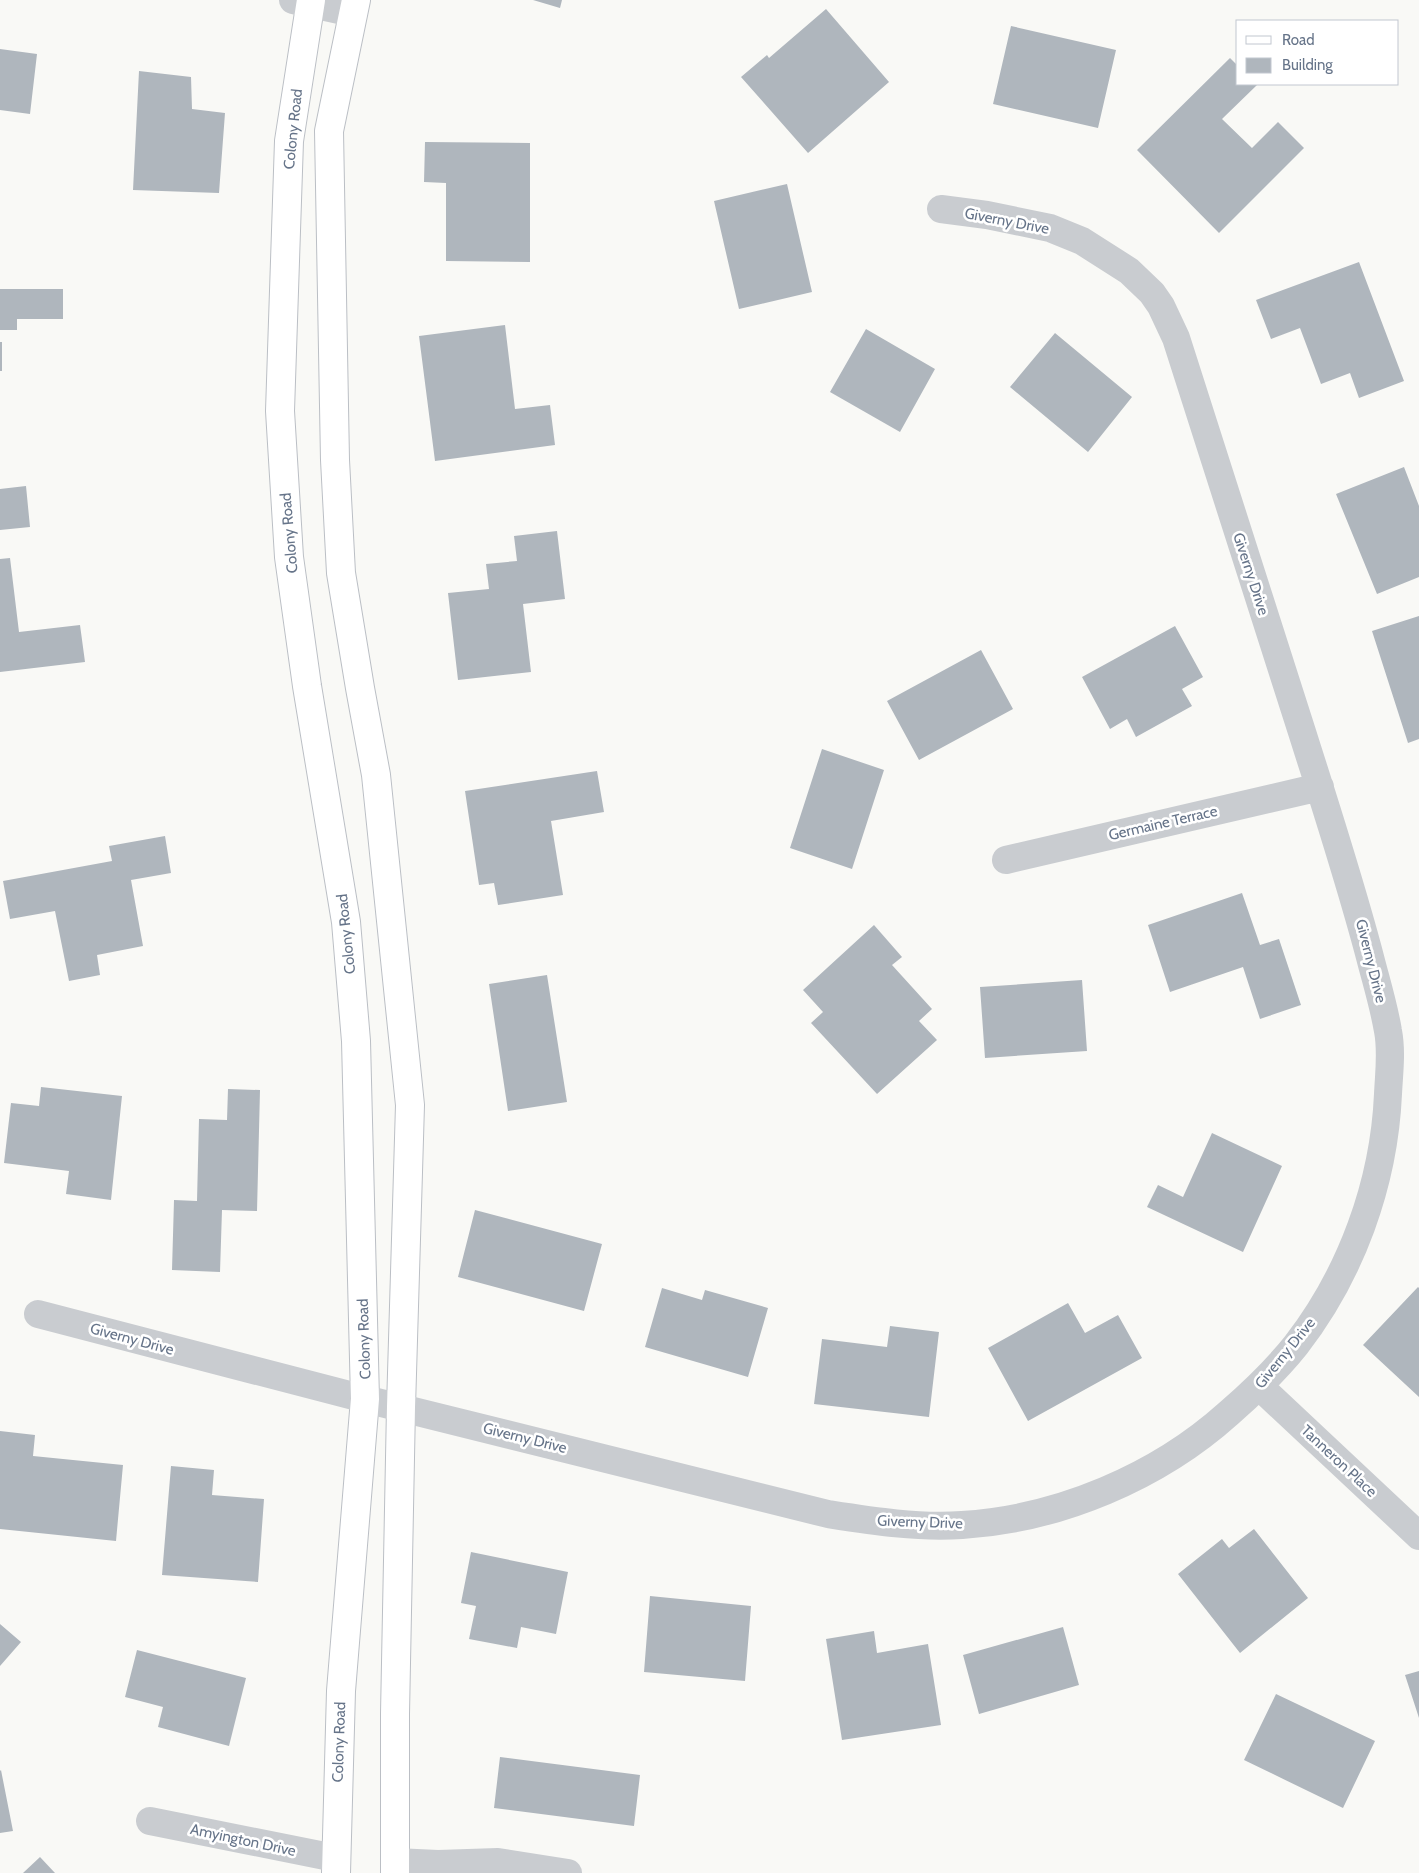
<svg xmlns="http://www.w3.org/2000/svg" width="1419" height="1873" font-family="Cabin,sans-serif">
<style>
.building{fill:#afb6bd}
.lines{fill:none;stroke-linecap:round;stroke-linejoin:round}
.secondary-casing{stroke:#bbbfc5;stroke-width:30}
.street{stroke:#c9ccd0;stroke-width:28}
.secondary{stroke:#fff;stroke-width:28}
.labels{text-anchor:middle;stroke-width:5;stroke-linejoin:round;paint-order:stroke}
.street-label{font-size:15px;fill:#667489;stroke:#fff}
</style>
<rect width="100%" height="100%" fill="#f9f9f6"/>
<path class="building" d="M533 0H562L560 8Z
M826 9 889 82 808 153 741 77 767 55 769 58Z
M1011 26 1116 50 1098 128 993 104Z
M0 49 37 54 30 114 0 110Z
M1230 58 1238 66V84L1257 85 1222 119 1252 148 1278 122 1304 148 1219 233 1137 150Z
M139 71 191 77 192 109 225 113 219 193 133 190Z
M425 142 530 143V262L446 261V183L424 182Z
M787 184 812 292 739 309 714 201Z
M1359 262 1404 381 1359 398 1350 373 1321 384 1300 328 1271 339 1256 300Z
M0 289H63V319H17V330H0Z
M505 325 515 409 550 405 555 445 435 461 419 336Z
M866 329 935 369 900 432 830 392Z
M1055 333 1132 397 1088 452 1010 387Z
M0 342H2V371H0Z
M1404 467 1419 506V577L1377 594 1336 494Z
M26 486 30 527 0 530V489Z
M557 531 565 599 523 604 531 672 458 680 448 593 489 589 486 564 517 561 514 536Z
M10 558 19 632 80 625 85 662 0 672V559Z
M1419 616V739L1408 743 1372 631Z
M1175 626 1203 677 1182 689 1192 706 1136 737 1127 719 1110 729 1082 677Z
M981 650 1013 709 919 760 887 701Z
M822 749 884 770 852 869 790 848Z
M597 771 604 812 551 821 563 895 498 905 494 883 479 885 465 791Z
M165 836 171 873 131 880 143 946 97 955 100 975 69 981 55 911 10 919 3 881 112 861 109 846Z
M1242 893 1260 945 1279 939 1301 1005 1260 1019 1243 967 1170 992 1148 925Z
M874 925 902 957 892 965 932 1009 919 1021 937 1040 877 1094 811 1023 823 1012 803 990Z
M547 975 567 1102 508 1111 489 984Z
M1082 980 1087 1051 985 1058 980 987Z
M41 1087 122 1096 111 1200 66 1194 69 1171 4 1163 11 1103 39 1106Z
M228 1089 260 1090 257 1211 222 1210 220 1272 172 1270 174 1200 197 1201 199 1119 227 1120Z
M1212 1133 1282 1166 1243 1252 1147 1207 1158 1185 1183 1197Z
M475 1210 602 1244 584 1311 458 1277Z
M1418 1287 1419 1288V1397L1363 1345Z
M662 1288 702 1300 705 1290 768 1308 748 1377 645 1347Z
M1068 1303 1085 1333 1118 1315 1142 1358 1028 1421 988 1348Z
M890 1326 939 1332 929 1417 814 1404 822 1339 887 1347Z
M0 1431 35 1435 33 1456 123 1465 116 1541 0 1529Z
M171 1466 214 1470 212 1495 264 1499 258 1582 162 1575Z
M1254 1529 1308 1598 1240 1653 1178 1574 1222 1539 1229 1548Z
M471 1552 568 1572 556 1634 521 1627 517 1648 469 1639 476 1606 461 1603Z
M650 1596 751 1606 745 1681 644 1672Z
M0 1624 21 1642 0 1666Z
M1063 1627 1079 1685 979 1714 963 1655Z
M874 1631 877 1653 928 1644 941 1725 842 1740 826 1639Z
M137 1650 246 1678 229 1746 158 1727 163 1707 125 1697Z
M1419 1671V1718L1405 1675Z
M1276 1694 1375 1741 1343 1808 1244 1760Z
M500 1757 640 1775 634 1826 494 1808Z
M1 1770 13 1831 0 1833V1771Z
M40 1857 55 1873H23Z"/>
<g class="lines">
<g class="secondary-casing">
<path id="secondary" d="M311 0 289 141 280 411 289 557 307 686 346 922 356 1041 365 1399 341 1691 336 1873
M356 0 329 131 335 460 341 573 360 688 376 775 410 1105 401 1407 395 1714V1873"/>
</g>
<path class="street" d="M293 0 353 13
M1006 860 1320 787
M38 1314 365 1399 828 1514C873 1521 917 1528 962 1525 1059 1519 1158 1477 1229 1413 1253 1392 1276 1370 1296 1345 1351 1274 1384 1184 1388 1094 1389 1073 1392 1052 1388 1031 1384 1007 1377 984 1371 961 1351 884 1326 808 1302 732 1260 601 1218 469 1176 338L1161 306 1152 293 1129 271 1082 241 1050 228 987 215 941 209
M1259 1386 1419 1536
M150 1821 335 1858
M395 1862 438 1864 498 1862 568 1873"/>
<use href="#secondary" class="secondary"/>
</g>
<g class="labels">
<g class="street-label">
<text transform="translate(293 129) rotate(-84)" y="5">Colony Road</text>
<text transform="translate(1007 221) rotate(11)" y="5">Giverny Drive</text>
<text transform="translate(289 533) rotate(-95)" y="5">Colony Road</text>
<text transform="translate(1251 574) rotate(72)" y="5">Giverny Drive</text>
<text transform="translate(1163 823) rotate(-13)" y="5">Germaine Terrace</text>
<text transform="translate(346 934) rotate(-96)" y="5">Colony Road</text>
<text transform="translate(1371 961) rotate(76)" y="5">Giverny Drive</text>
<text transform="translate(132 1339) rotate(15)" y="5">Giverny Drive</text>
<text transform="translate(364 1339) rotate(-92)" y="5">Colony Road</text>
<text transform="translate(1285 1353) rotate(-51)" y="5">Giverny Drive</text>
<text transform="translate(525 1438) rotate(14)" y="5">Giverny Drive</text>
<text transform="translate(1339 1461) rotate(43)" y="5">Tanneron Place</text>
<text transform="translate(920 1522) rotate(2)" y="5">Giverny Drive</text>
<text transform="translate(339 1742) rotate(-88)" y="5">Colony Road</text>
<text transform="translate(243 1840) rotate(12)" y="5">Amyington Drive</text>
</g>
</g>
<rect x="1236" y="20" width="162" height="65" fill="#ffffff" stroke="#c2c7d0"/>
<rect x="1246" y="36" width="25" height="8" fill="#ffffff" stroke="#c2c7d0"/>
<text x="1282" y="45" font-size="15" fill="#667489">Road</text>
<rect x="1246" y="58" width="25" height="15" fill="#afb6bd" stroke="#c2c7d0"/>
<text x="1282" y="70" font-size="15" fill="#667489">Building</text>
</svg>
